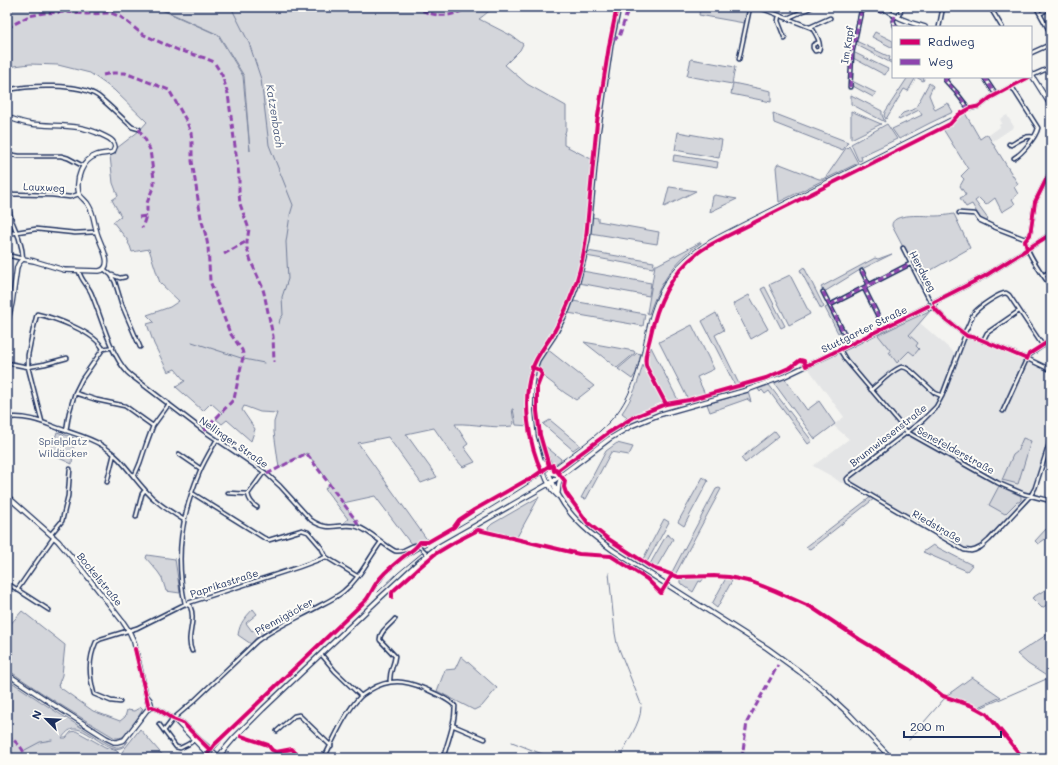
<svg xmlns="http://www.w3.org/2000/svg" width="1058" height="765" font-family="Mali,sans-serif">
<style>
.built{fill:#e4e5e6}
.green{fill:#d4d6db;stroke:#78829c}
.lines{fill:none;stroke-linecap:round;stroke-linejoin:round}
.stream{stroke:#717c98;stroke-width:1}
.street-casing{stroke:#1b2f5e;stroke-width:5.5}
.secondary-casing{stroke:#1b2f5e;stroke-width:6}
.street{stroke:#fdfcf7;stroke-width:2.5}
.secondary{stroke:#fdfcf7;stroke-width:3.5}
.tram{stroke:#1b2f5e;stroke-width:1}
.quiet{stroke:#8e44ad;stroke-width:3;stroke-dasharray:6 3;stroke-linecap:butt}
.cycleway-casing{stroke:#fdfcf7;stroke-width:6}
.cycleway{stroke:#d6006c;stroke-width:4}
.labels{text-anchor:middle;stroke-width:4;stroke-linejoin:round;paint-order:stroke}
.street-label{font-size:10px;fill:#1b2f5e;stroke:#fdfcf7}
.park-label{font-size:10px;fill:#49597d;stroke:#fdfcf7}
.water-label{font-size:11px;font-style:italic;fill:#46567b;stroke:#fdfcf7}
</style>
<rect width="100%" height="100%" fill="#f4f4f1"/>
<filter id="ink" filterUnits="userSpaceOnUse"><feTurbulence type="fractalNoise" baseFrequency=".025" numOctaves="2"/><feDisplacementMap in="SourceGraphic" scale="8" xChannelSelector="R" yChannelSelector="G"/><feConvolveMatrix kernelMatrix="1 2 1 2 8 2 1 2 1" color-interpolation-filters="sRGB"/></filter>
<g filter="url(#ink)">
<path class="built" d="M1007 115 1014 127 993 141 989 135 1000 127 999 125 1002 123 1000 119Z
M931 310 920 323 958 356 965 338 968 336 1029 360 1051 370V436L1034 489 1014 513 1013 518 1010 517 981 547 972 551 959 550 942 538 849 483H841L833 477 813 466 849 439 834 426 835 424 844 417 808 368Z"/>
<path class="green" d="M7 7H155L218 35 243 76 250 151 244 76 219 35 157 7H496C489 10 485 15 479 19L512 36 523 44 520 50 505 65 527 84 566 106V130L564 136V145L593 160 588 218 583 253 573 289 563 315 550 338 536 358 531 370 528 396 529 426 516 425 513 409H512L514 423 512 426C493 429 474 423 455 424L468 444 464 447 475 462 463 467 454 457 434 428 406 434 437 477 421 483 388 437 358 443 428 541 414 543 411 544 375 496 343 503 357 523 355 524 345 525 344 522 348 519 325 489 330 483 307 453 279 468 274 432V422L277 413 260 412 244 406 242 410 255 429 251 441 227 420 222 424 216 419 222 413 211 403 203 411 193 402 176 387 185 381 175 369 168 372 154 344 147 324 154 322 147 315 170 307 179 301 160 283 149 249 132 252 130 246 128 243 129 242 113 222 121 216 112 200 118 196 113 183 110 156 114 154 117 148 139 131 147 122 114 90 90 73 58 65 30 64 7 67Z
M700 7H748L744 23 699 15Z
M875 32 893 41V48L872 37Z
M856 41 890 57 889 60 893 62V64L855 44Z
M853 52 888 69 885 75 853 58Z
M691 59 735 67 732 84 687 76Z
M908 77H923L924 79 923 81 916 77 908 91 904 89 886 119 884 116 885 112Z
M852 81 876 93 873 97 851 85Z
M733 83 771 91V102L731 94Z
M929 83 933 86 929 95 935 110 948 103 953 112 930 123 899 139 892 129 922 115 919 110 899 120 898 118 903 113 915 109Z
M851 95 882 111V115L885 122 851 104Z
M851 111 881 124 851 139Z
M773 113 848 142 843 150 774 123Z
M965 113 980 139 987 134 1018 184 1014 187 1018 194 1012 199 1015 204 1002 212 995 198 986 205 979 198 975 201 988 219 987 220 989 223 980 218 972 204 966 207 960 198 966 195 960 186 964 179 961 176 968 169 943 129 953 124 957 116Z
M887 124 897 139 861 156 862 160 859 161 858 160 851 144Z
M678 132 722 140 719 158 675 150Z
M849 146 858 163 779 202 776 167 778 164H780L819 179H823L826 177 846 148H847Z
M674 155 718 162 717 168 673 161Z
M669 187H670L696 191 664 207Z
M715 195 737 199 710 212 713 196Z
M954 214 970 248 926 273 920 260 912 264 892 226C891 212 926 216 935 216 941 216 948 215 954 214Z
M591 217 598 218V221L659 232 657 244 590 233Z
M701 242V243C675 260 659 284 649 314L647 313 655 265H657Z
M587 251 654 262 653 268 586 256Z
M892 254 860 270 824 292 821 287 875 258 878 259Z
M804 267 824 307 821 309 800 270Z
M582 271 651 283 649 296 579 283Z
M790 275 810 314 789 325 769 285Z
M765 287 785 326 781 328 761 289Z
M749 295 768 329 751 339 733 304Z
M573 301 645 314 643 326 568 313Z
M829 306 841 331 838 333 825 308Z
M931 310 909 335 918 343 916 346 919 349 914 355 909 351 897 363 889 352 890 350 878 335Z
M716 313 724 330 715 335 739 384 735 385 702 321Z
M692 325 714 369 697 377 705 394 688 399 659 342Z
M584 342 634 351 635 353 617 368Z
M651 347 678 400 666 402 664 400 647 366 646 363Z
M547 349 594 386 576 400 565 393 543 376 544 372 538 367 540 360Z
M637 353 641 354 636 373 632 379 618 369Z
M643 364 663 403 640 413 623 422 627 417 622 413C633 397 638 383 643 364Z
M785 379 807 410 819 401 835 424 815 439 774 383Z
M769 385 812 441 808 444 769 391 765 394 762 390 760 392 758 389Z
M748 392 751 402 747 399 710 412 707 404Z
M550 420 580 445 573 450 543 424Z
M775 431 779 436 745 463 741 458Z
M57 432 74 438 72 464 50 454Z
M1023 438 1031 441 1018 484 1002 480 1013 455 1017 452Z
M617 443 633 447 629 455 611 452 586 499 581 498 606 451Z
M544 445 561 459V460L554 465 552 464Z
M703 477 708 481 684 526 678 522Z
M999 486 1021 496V500L1019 502H1017L1005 514 989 505Z
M719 488 721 489 675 575 672 572 716 489Z
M872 496 875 498 810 549 806 547Z
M539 497 517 537 489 531 488 528 492 524Z
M664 519 669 522 647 562 643 559Z
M1046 529 1051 530V535L1038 544 1035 541Z
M667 534 673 539 656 568 650 564Z
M933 545 972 565 967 571 923 552Z
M147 555 175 559 180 593 166 591 162 578 158 572 146 558Z
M694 577 704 578 701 582 699 581 693 592 680 583V580L681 578Z
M726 578 733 579 717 608 712 604Z
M1051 586V602L1042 608 1032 598Z
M253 609 257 614 246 623 252 631 265 623 270 629 255 639 251 644 238 635C240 622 245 618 253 609Z
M22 611 65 645 62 675 58 686 93 711 120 721 125 717 127 710 134 711 141 707 143 709C138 717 131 731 124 736 121 738 118 738 115 738 78 716 42 694 7 669V626L8 627Z
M1051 632V675L1048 677 1028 664 1017 654Z
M461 656 497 688 482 706 474 710 437 691 445 670 455 669Z
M972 677 1001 697 979 707 946 696Z
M7 679 55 711 108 744C117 748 121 749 128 741 116 764 89 727 74 729 69 729 65 734 62 738H66L71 732 76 731 105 747 117 751 118 753 114 758H7Z
M140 729 165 758H128L122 752Z"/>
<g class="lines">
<path class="stream" d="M231 7 249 43 261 79 269 145 293 205 290 215 286 242 288 279 282 297 283 315 280 319 279 324
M192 342 241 358
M244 359 264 363
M609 573 615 633 617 644 641 704
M980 708 1051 677
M924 722 944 699 976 709
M909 740 922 725
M512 742 552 758
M25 750 40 742 52 740
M14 758 18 755
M621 758C626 740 641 725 641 707"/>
<g class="street-casing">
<path id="street" d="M758 7 812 28C816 34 822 44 819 50L815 51 813 48V45L819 42
M870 7 881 11 884 9
M990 7 1002 27
M1036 7 1051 34
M1040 14 1051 7
M779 15 778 21 785 39
M895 16 893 21 896 27
M898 17 902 7
M788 18 812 7
M810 27 830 18
M939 27 943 7
M1031 53 1051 44
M739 59 750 7
M1031 76 1051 67
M947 77 945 80 956 92 969 109 980 106 990 98 1029 77
M984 77 996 95
M850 87 852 53 862 7
M1012 87 1038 128C1036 137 1022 154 1014 158
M7 90C29 85 79 83 98 96 109 105 121 117 132 127L139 129
M1009 144 1011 145C1018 141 1025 135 1034 137
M7 154 19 156H61L68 158 83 166
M7 194 52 195 70 197 79 194
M959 213 975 214 979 220 994 227 1025 239
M7 232 14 233 17 232 36 229 75 233 96 232
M1025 239 1030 235 1035 202 1051 170
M1025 239C1025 252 1044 276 1051 287
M903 248 930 301
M7 255 23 259 22 250 19 238 12 221 9 210 8 194
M104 269 111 275 115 282 122 305 140 347
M79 271C81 281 89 286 92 295 102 319 110 353 127 372 130 375 133 377 137 380L204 431 244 458 267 474 280 486 311 520C331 534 340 521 358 527 369 530 383 545 395 551 413 554 410 534 428 555
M862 271 869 285
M112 275 120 278 125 277
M1044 275 1051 271
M864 288 879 318
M823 292 850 345
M830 305 910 264
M933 307 945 319 967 336 977 338 1030 360 1051 370
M964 333C969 327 970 319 974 313 979 307 999 293 1006 293L1009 295 1043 346
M967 336 964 338 942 396 936 407 923 420 849 477 847 479 848 482 959 547 964 550 971 551 975 550 981 547 989 540 1031 495 1035 488 1051 438
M983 341 987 333 1019 311
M840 350 846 360 907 432 998 483 1024 494 1051 501
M7 363 28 367 45 364 67 358
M871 390C877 385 896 367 902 367 906 367 908 369 911 371L935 393 942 396
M75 393 97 400 125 406 153 426
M1003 411 1028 356 1051 340
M7 418C23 415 40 421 55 427 71 433 89 437 103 446 121 457 131 475 145 490 156 503 170 511 184 520
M42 422 28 367V355L33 330 37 314C55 318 95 332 103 349
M66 431 69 413 75 393 82 379 103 349 113 347
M179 454 201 469
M134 477 140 463 146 445 153 426 169 404
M107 482 114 454
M192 493 264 538 269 540 302 530 308 532 321 547 326 557 357 576
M228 493 248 494 264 472
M248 494C249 499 252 504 257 507
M136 517 142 494 145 490
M51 534 62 521 68 496 70 469
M7 583 49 610
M17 590 44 551 54 537
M192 651C185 637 197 621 190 606L185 604C175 555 181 516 200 471 205 460 211 450 216 441
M321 654 335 671 361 696
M390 682C389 671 394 666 395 656L380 640C379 632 390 625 395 619
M120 702 111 701 94 694C89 675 88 660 96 642L101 639 137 628 185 604 299 567 326 557
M159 724 176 747 180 748C187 745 193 743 195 736
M452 725 485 739
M164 731 173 719 194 701 257 641C277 626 300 617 321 605 329 601 337 597 344 591 360 578 369 558 381 542
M277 731 294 716 299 715 331 746
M324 758C334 739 345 712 360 697 363 694 367 692 370 690 393 676 412 682 434 693 442 697 449 700 455 706 455 724 448 741 443 758"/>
</g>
<g class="secondary-casing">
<path id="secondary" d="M882 7C894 17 910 23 925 27
M1031 74 1051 106
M7 117C15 120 23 123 31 124 58 127 77 123 102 135 108 138 114 140 115 147L113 152C108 154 102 153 97 155 82 160 75 179 79 194 82 199 87 201 89 206 94 214 94 224 97 233 99 242 116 268 99 271L64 270 34 261 23 259 19 263 17 267 12 303 7 324
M934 302 985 276 1051 234
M928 306 930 308 933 307 935 305 934 302
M541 460C549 469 553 485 559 496 571 519 593 536 614 551L767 648 800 672 822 689 850 715 891 758
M548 470C551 474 557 475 562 474
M558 492 559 483 562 475
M7 496 58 541 80 567 123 622 129 631 134 642 149 708
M558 496 552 490 547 480 542 467 541 460 534 437 531 409 532 384 534 371 538 360 554 336 568 309 577 285 584 258 588 239 598 133 611 44 619 7
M7 674 51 703 106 738 114 742H117L124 740 147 710 152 707 158 709 173 719 183 723 201 741 218 756
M146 695 150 700 152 707
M174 719 205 751 208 758
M206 752 215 758
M217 758 235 737 263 709 380 598 420 561 436 548 552 482 609 439 631 426 658 415 747 390 785 376 850 345 928 306"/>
</g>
<use href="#street" class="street"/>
<use href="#secondary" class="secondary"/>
<path class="tram" d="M378 592 398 573 422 553
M207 758 229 733 364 605 379 584 387 574 403 560 415 552C466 522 517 494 564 459 583 445 602 432 617 413 635 389 640 360 646 331 657 280 680 254 726 231L950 118"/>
<path class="quiet" d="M414 7C433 16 448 20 468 7
M870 7 881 11 884 9
M895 16 893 21 896 27
M7 28 29 16 44 13 66 12 87 14 111 13 121 17 142 34 153 39 178 50 205 58 214 62 222 75 228 94 239 176V193L240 204 249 229 247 241V249L252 264 262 286 264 293 273 336 274 362
M612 38H616L619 37 629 7
M103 75 113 73H125L169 90 187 122 191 133 192 141V161L201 218 206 236 208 246 210 281 230 333 242 350 244 357
M947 77 945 80 956 92 969 109
M984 77 996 95
M850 87 852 53 862 7
M139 129 146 141 150 150 154 179V185L147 203V213L146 216
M139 217 146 216 142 228
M224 254 247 241
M862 271 869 285
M864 288 879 318
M823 292 850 345
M7 302 12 303
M830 305 910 264
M204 431 234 399 243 357
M267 474 303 455 307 454 357 522 358 527
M7 735C16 742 23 747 26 758
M742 758 747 722 778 665"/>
<g class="cycleway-casing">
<path id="cycleway" d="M1027 249 1025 241 1030 235 1035 202 1051 170
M934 302 985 276 1051 234
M933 307 945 319 967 336 977 338 1027 359 1029 354 1051 340
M532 367 539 370 542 374 537 387V411L540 435 549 466
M666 404 647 368C643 360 648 347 650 338 657 304 670 274 699 252 707 246 716 242 725 237L950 124 958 115 971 108 980 106 990 98 1029 77
M557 471 565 481 564 487 566 493 588 523 607 538 653 568 658 570 665 572 678 577 714 576 729 577 752 582 775 591 811 607 859 639 910 670 943 696 970 705 978 709 987 714 1018 752 1024 758
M542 472C528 443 522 400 532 370 536 355 548 343 555 330 571 302 582 270 586 238L597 122 609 46 617 7
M392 597V593L393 591 421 566 435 554 455 542 478 530 516 539 579 554 611 556 647 579 661 593 672 575
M135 649 149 708
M152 707 158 709 173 719 183 723 210 750
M241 736 268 745 272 750 276 752 292 749 300 758
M205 758 214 745 366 600C372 592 374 584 382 576 388 569 396 563 403 557 410 551 415 550 420 542H428L454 527 459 520 474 510 525 481 529 480 549 466 550 467 553 465 554 471 556 469 557 471 608 433 634 417 666 404 689 400 766 378 791 367 800 360 804 361 806 366 928 306"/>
</g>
<use href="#cycleway" class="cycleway"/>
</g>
</g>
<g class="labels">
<g class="street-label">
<text transform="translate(847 45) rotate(-81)" y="4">Im Kapf</text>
<text transform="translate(44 187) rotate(3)" y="4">Lauxweg</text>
<text transform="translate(923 271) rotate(62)" y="4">Herdweg</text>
<text transform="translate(864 329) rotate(-26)" y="4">Stuttgarter Straße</text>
<text transform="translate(888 435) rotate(-38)" y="4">Brunnwiesenstraße</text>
<text transform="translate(234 442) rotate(35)" y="4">Nellinger Straße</text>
<text transform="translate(956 450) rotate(29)" y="4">Senefelderstraße</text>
<text transform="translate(937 526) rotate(30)" y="4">Riedstraße</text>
<text transform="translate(100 579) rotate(51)" y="4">Bockelstraße</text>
<text transform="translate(224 583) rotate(-18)" y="4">Paprikastraße</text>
<text transform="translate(284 616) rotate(-29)" y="4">Pfennigäcker</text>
</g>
<g class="park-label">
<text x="63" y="445">Spielplatz<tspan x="63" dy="12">Wildäcker</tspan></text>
</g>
<g class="water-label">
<text transform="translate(275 116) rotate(81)" y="4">Katzenbach</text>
</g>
</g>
<rect width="1058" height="765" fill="none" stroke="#fdfcf7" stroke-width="24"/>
<rect x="12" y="12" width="1034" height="741" fill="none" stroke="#1b2f5e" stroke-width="1.5" filter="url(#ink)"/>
<rect x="892" y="26" width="140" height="52" fill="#fdfcf7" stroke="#a3aaba"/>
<rect x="900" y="39" width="20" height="6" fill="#d6006c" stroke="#a3aaba"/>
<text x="928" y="46" font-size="12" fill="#1b2f5e">Radweg</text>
<rect x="900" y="59" width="20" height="6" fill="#8e44ad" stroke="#a3aaba"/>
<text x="928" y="66" font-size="12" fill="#1b2f5e">Weg</text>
<g transform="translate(46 719) rotate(294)" stroke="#fdfcf7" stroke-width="3" paint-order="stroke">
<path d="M0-3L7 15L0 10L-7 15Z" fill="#1b2f5e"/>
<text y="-6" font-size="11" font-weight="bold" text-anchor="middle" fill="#1b2f5e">N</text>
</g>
<path d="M904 731v6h97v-6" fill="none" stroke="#1b2f5e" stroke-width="2"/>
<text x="910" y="731" font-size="12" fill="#1b2f5e" stroke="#fdfcf7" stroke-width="3" paint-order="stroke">200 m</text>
</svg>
